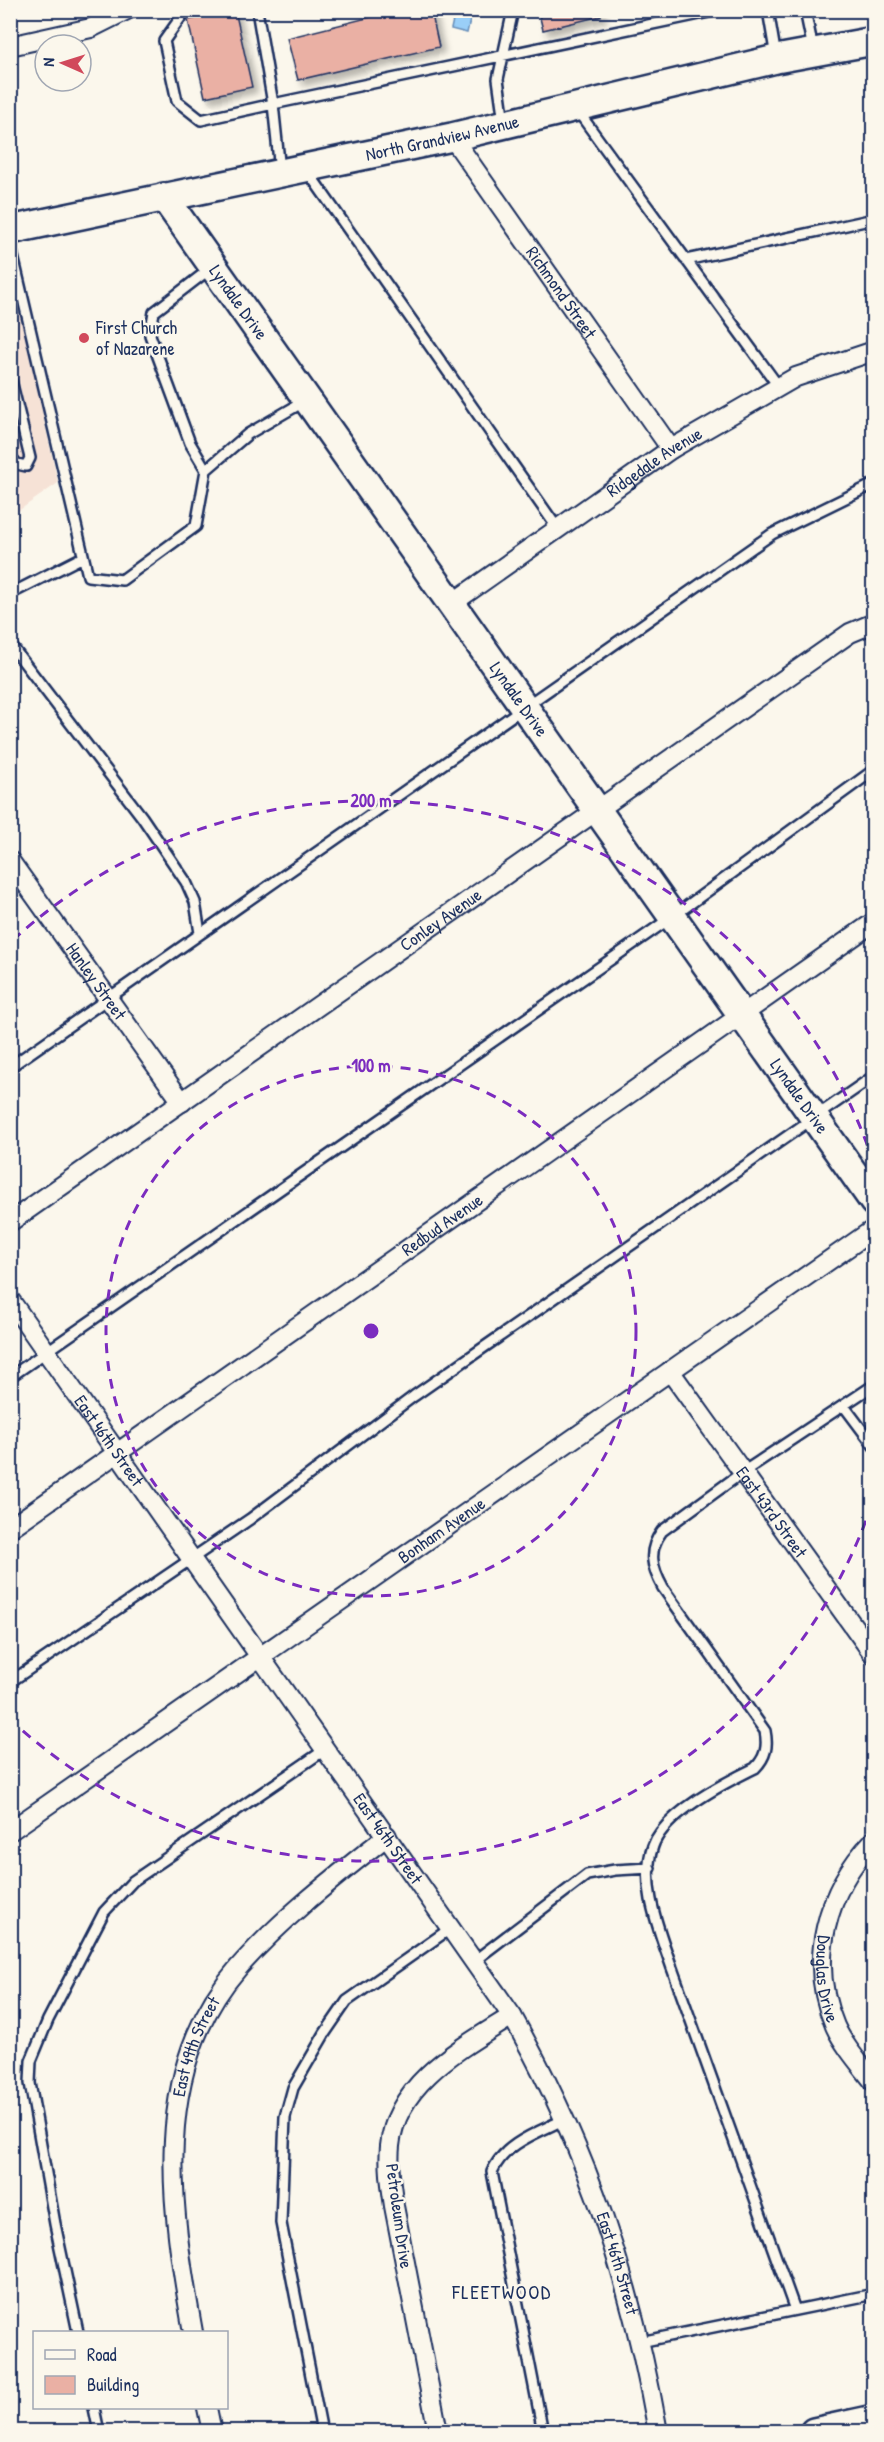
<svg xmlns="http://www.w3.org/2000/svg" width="884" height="2442" font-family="'Patrick Hand',sans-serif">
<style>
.built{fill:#f6e2d6}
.water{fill:#9acff8;stroke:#678fba;stroke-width:1.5}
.building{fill:#eab0a4;stroke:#1b2f5e;stroke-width:1.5;filter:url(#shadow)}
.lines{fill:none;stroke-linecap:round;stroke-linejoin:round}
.lane-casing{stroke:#1b2f5e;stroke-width:14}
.street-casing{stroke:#1b2f5e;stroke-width:22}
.secondary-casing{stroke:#1b2f5e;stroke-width:32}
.lane{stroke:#fbf7ec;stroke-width:9}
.street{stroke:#fbf7ec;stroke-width:18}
.secondary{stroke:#fbf7ec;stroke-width:27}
.ring{fill:none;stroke:#7b2cbf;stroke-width:3;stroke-dasharray:10 8}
.poi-dot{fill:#d1495b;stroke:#fbf7ec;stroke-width:2}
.labels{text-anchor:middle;stroke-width:5;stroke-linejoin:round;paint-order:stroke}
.street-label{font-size:18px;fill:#1b2f5e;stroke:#fbf7ec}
.poi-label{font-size:18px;fill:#1b2f5e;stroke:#fbf7ec;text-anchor:start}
.neighbourhood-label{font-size:20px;letter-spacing:1.5px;fill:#1b2f5e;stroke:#fbf7ec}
.centre{fill:#7b2cbf;stroke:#fbf7ec;stroke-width:3}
.ring-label{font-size:18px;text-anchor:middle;font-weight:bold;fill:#7b2cbf;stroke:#fbf7ec;stroke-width:5;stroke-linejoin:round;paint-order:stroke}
</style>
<defs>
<filter id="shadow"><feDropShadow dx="5.5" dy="5.5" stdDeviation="3" flood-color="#0004"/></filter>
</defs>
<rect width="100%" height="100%" fill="#fbf7ec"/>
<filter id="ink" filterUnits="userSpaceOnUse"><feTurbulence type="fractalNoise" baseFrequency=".0167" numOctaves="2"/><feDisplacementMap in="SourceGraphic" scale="12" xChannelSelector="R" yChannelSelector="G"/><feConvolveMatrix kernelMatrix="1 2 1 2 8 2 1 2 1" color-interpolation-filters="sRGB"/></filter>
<g filter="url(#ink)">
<path class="built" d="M10 266 58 483 11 516H10Z"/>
<path class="water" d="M455 11H472L467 33 451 29Z"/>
<path class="building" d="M235 10 252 87 205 97 188 20Z
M382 10H431L439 47 298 80 287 38 383 14Z
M538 10H600L601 16 543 30Z"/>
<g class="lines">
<g class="lane-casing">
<path id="lane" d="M186 10 164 41 177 101 201 120 273 104 280 171
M257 10 273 104 719 10
M768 10 776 57
M805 10 813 49
M577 110 779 387
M504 122 498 79 513 10
M308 172 558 529
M10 243 88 576 122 580 196 526 206 470 248 434 305 401
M686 260 874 219
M10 376 30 458 26 466 17 464 10 456
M206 470 190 443 150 335 154 312 211 268
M10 594 83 557
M10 644 142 817 186 882 195 902 200 933
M10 1067 772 534 874 484
M10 1377 672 917 874 770
M844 1406 874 1446
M10 1682 250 1519 414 1396 874 1076
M474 1961 587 1875 615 1870 650 1868
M795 2310 672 1968C660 1932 639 1884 653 1846 664 1814 726 1782 755 1768 766 1757 768 1746 765 1731L663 1588C652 1568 647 1551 662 1531L743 1472 874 1385
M78 2332 55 2224 30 2083 31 2061 48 2020 104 1912 133 1881 326 1749
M640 2342 874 2294
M94 2408 99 2432
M322 2432 281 2223 285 2117 293 2088 325 2033 347 2001 451 1928
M543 2432 492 2172C504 2143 539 2132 565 2119"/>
</g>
<g class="street-casing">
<g id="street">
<path d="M10 46 91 28 127 10"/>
<path id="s1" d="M452 137 671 449"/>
<path id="s2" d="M451 604 671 449 796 377 874 351"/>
<path id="s3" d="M10 861 182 1102"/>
<path id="s4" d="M10 1222 850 633 874 623"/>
<path id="s5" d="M10 1300 512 2016C588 2151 631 2279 658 2432"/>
<path id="s6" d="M670 1371 874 1655"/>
<path id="s7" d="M10 1528 874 922"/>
<path id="s8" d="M10 1831 874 1229"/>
<path id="s9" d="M874 1840C826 1890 807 1961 835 2026 844 2046 860 2064 874 2082"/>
<path id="s10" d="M193 2332C171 2210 149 2070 238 1968 282 1918 335 1877 387 1836"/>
<path d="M207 2408 212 2432"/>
<path d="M438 2432 394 2206C391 2186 388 2167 390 2146 396 2082 463 2047 512 2016"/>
</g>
</g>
<g class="secondary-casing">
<g id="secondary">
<path id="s11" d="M164 197 874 1202"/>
<path id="s12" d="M10 230 452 137 776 59 874 41"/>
<path d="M814 2432 874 2419"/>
</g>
</g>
<use href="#lane" class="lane"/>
<use href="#street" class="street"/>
<use href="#secondary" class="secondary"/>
</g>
</g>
<g class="ring">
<circle cx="371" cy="1331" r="265"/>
<path d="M872 1504A530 530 0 0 1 13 1722M13 940A530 530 0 0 1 872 1158"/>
</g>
<circle class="poi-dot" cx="84" cy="338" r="6"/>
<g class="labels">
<g class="street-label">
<text dy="6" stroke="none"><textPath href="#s12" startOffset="442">North Grandview Avenue</textPath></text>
<text dy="6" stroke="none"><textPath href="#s1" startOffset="190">Richmond Street</textPath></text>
<text dy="6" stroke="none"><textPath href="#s11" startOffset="129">Lyndale Drive</textPath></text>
<text dy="6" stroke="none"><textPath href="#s2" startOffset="248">Ridgedale Avenue</textPath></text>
<text dy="6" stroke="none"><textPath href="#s11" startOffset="615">Lyndale Drive</textPath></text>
<text dy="6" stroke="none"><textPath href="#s4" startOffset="526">Conley Avenue</textPath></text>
<text dy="6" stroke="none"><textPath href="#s3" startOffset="148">Hanley Street</textPath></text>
<text dy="6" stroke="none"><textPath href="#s11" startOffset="1101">Lyndale Drive</textPath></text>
<text dy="6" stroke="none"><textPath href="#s7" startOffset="528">Redbud Avenue</textPath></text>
<text dy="6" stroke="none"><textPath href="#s5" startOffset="172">East 46th Street</textPath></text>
<text dy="6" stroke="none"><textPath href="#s6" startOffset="174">East 43rd Street</textPath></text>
<text dy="6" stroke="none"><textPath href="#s8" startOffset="526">Bonham Avenue</textPath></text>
<text dy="6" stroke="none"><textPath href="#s5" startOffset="658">East 46th Street</textPath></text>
<text dy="6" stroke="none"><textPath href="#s9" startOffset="153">Douglas Drive</textPath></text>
<text dy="6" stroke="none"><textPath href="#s10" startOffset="290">East 49th Street</textPath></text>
<text transform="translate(399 2216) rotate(82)" y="6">Petroleum Drive</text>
<text dy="6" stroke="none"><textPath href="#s5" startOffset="1144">East 46th Street</textPath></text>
</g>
<g class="poi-label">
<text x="96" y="334">First Church<tspan x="96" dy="21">of Nazarene</tspan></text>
</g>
<g class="neighbourhood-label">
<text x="502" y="2299">FLEETWOOD</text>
</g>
</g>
<circle cx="371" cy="1331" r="9" class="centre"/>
<g class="ring-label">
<text x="371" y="807">200 m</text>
<text x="371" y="1072">100 m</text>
</g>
<rect width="884" height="2442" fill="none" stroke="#fbf7ec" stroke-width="36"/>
<rect x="18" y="18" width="848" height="2406" fill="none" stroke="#1b2f5e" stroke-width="2" filter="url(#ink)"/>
<rect x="33" y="2331" width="195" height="78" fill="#fbf7ec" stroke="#a1a7b3" stroke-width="1.5"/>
<rect x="45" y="2350" width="30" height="9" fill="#fbf7ec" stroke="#a1a7b3" stroke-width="1.5"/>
<text x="87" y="2361" font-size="18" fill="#1b2f5e">Road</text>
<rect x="45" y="2376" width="30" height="18" fill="#eab0a4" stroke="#a1a7b3" stroke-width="1.5"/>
<text x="87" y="2391" font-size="18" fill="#1b2f5e">Building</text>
<g transform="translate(63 63) rotate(273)"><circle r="28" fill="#fbf7ec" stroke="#a1a7b3" stroke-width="1.5"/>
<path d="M0-4.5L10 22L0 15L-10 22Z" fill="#d1495b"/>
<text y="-9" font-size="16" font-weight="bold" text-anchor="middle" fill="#1b2f5e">N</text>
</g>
</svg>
